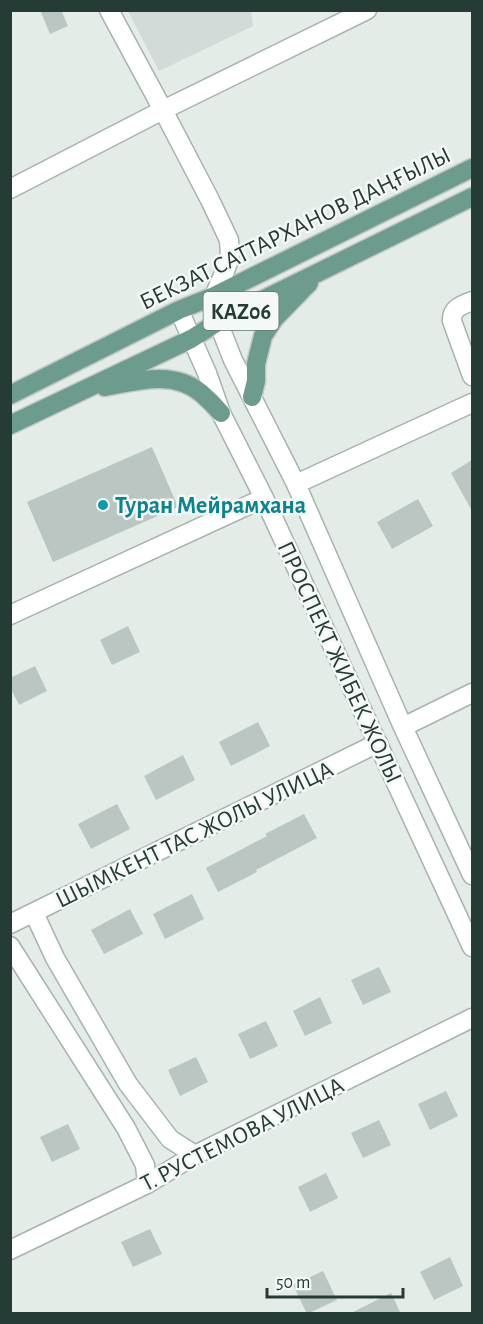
<svg xmlns="http://www.w3.org/2000/svg" width="483" height="1324" font-family="'Alegreya Sans',sans-serif">
<style>
.built{fill:#d2dbd7}
.building{fill:#b9c6c1}
.lines{fill:none;stroke-linecap:round;stroke-linejoin:round}
.minor-casing{stroke:#a7b3af;stroke-width:21}
.major-casing{stroke:#c2c8c6;stroke-width:21}
.minor{stroke:#fff;stroke-width:18}
.major{stroke:#6d9c8f;stroke-width:18}
.culture-dot{fill:#0f9aa8;stroke:#f4f8f6;stroke-width:2}
.labels{text-anchor:middle;stroke-width:5;stroke-linejoin:round;paint-order:stroke}
.shield{fill:#f4f8f6;stroke:#63746f;stroke-width:1.5}
.shield-label{font-size:22px;font-weight:bold;fill:#253b35}
.street-label{font-size:24px;fill:#253b35;stroke:#f4f8f6}
.culture-label{font-size:24px;font-weight:bold;fill:#0d838f;stroke:#f4f8f6;text-anchor:start}
</style>
<rect width="100%" height="100%" fill="#e4ece8"/>
<path class="built" d="M128 11H255L251 12 253 26 159 71Z"/>
<path class="building" d="M40 10H61L68 26 50 34Z
M152 447 178 507 53 562 27 502Z
M472 460V511L451 473Z
M418 499 433 526 392 549 377 522Z
M128 626 140 652 112 665 100 640Z
M35 666 47 691 19 705 10 687V678Z
M258 722 270 746 231 766 219 742Z
M183 755 195 780 156 800 144 776Z
M117 804 130 829 91 849 78 824Z
M304 814 317 838 256 870 257 872 218 892 206 868 267 836 265 834Z
M192 894 204 919 165 939 153 914Z
M130 909 143 934 104 954 91 930Z
M379 967 391 992 363 1005 351 980Z
M320 997 332 1023 305 1036 293 1011Z
M266 1021 278 1046 250 1059 238 1034Z
M196 1057 208 1082 180 1096 168 1070Z
M446 1091 458 1116 430 1130 418 1104Z
M379 1120 391 1145 363 1158 351 1133Z
M68 1124 80 1149 52 1162 40 1137Z
M326 1173 338 1198 310 1212 298 1187Z
M150 1229 162 1254 133 1267 121 1242Z
M450 1257 463 1286 434 1300 420 1272Z
M323 1271 337 1300 307 1314 293 1285Z
M391 1293 401 1314H349Z"/>
<g class="lines">
<g class="minor-casing">
<path id="minor" d="M109 10 163 110 210 200 229 240 230 257 225 271 214 296 218 322 233 360 296 484 403 727 472 875
M10 189 163 110 367 10
M472 301C462 305 451 308 452 321L472 376
M179 310 207 373 221 413 264 498 472 947
M296 484 472 403
M10 615 264 498
M403 727 472 693
M34 913 55 958 128 1084 170 1139 195 1155
M10 924 378 743
M10 946 126 1128 145 1165 147 1184
M10 1250 147 1184 195 1155 472 1018"/>
</g>
<g class="major-casing">
<path id="major" d="M105 387C137 381 173 370 201 393 208 399 215 406 221 413
M10 395 179 310 214 296 472 168
M252 397 256 381V364L263 336 274 319 309 283
M10 425 191 339 218 322 254 304 472 197"/>
</g>
<use href="#minor" class="minor"/>
<use href="#major" class="major"/>
</g>
<circle class="culture-dot" cx="103" cy="505" r="6"/>
<g class="labels">
<rect class="shield" x="203.5" y="292" width="75" height="38" rx="4.5"/>
<g class="shield-label">
<text x="241" y="319">KАZ06</text>
</g>
<g class="street-label">
<text transform="translate(295 228) rotate(-26)" y="8">БЕКЗАТ САТТАРХАНОВ ДАҢҒЫЛЫ</text>
<text transform="translate(340 662) rotate(65)" y="8">ПРОСПЕКТ ЖИБЕК ЖОЛЫ</text>
<text transform="translate(194 834) rotate(-26)" y="8">ШЫМКЕНТ ТАС ЖОЛЫ УЛИЦА</text>
<text transform="translate(242 1134) rotate(-27)" y="8">Т. РУСТЕМОВА УЛИЦА</text>
</g>
<g class="culture-label">
<text x="115" y="513">Туран Мейрамхана</text>
</g>
</g>
<rect width="483" height="1324" fill="none" stroke="#253b35" stroke-width="24"/>
<path d="M267 1288v9h136v-9" fill="none" stroke="#253b35" stroke-width="3"/>
<text x="276" y="1288" font-size="18" fill="#253b35" stroke="#f4f8f6" stroke-width="4.5" paint-order="stroke">50 m</text>
</svg>
